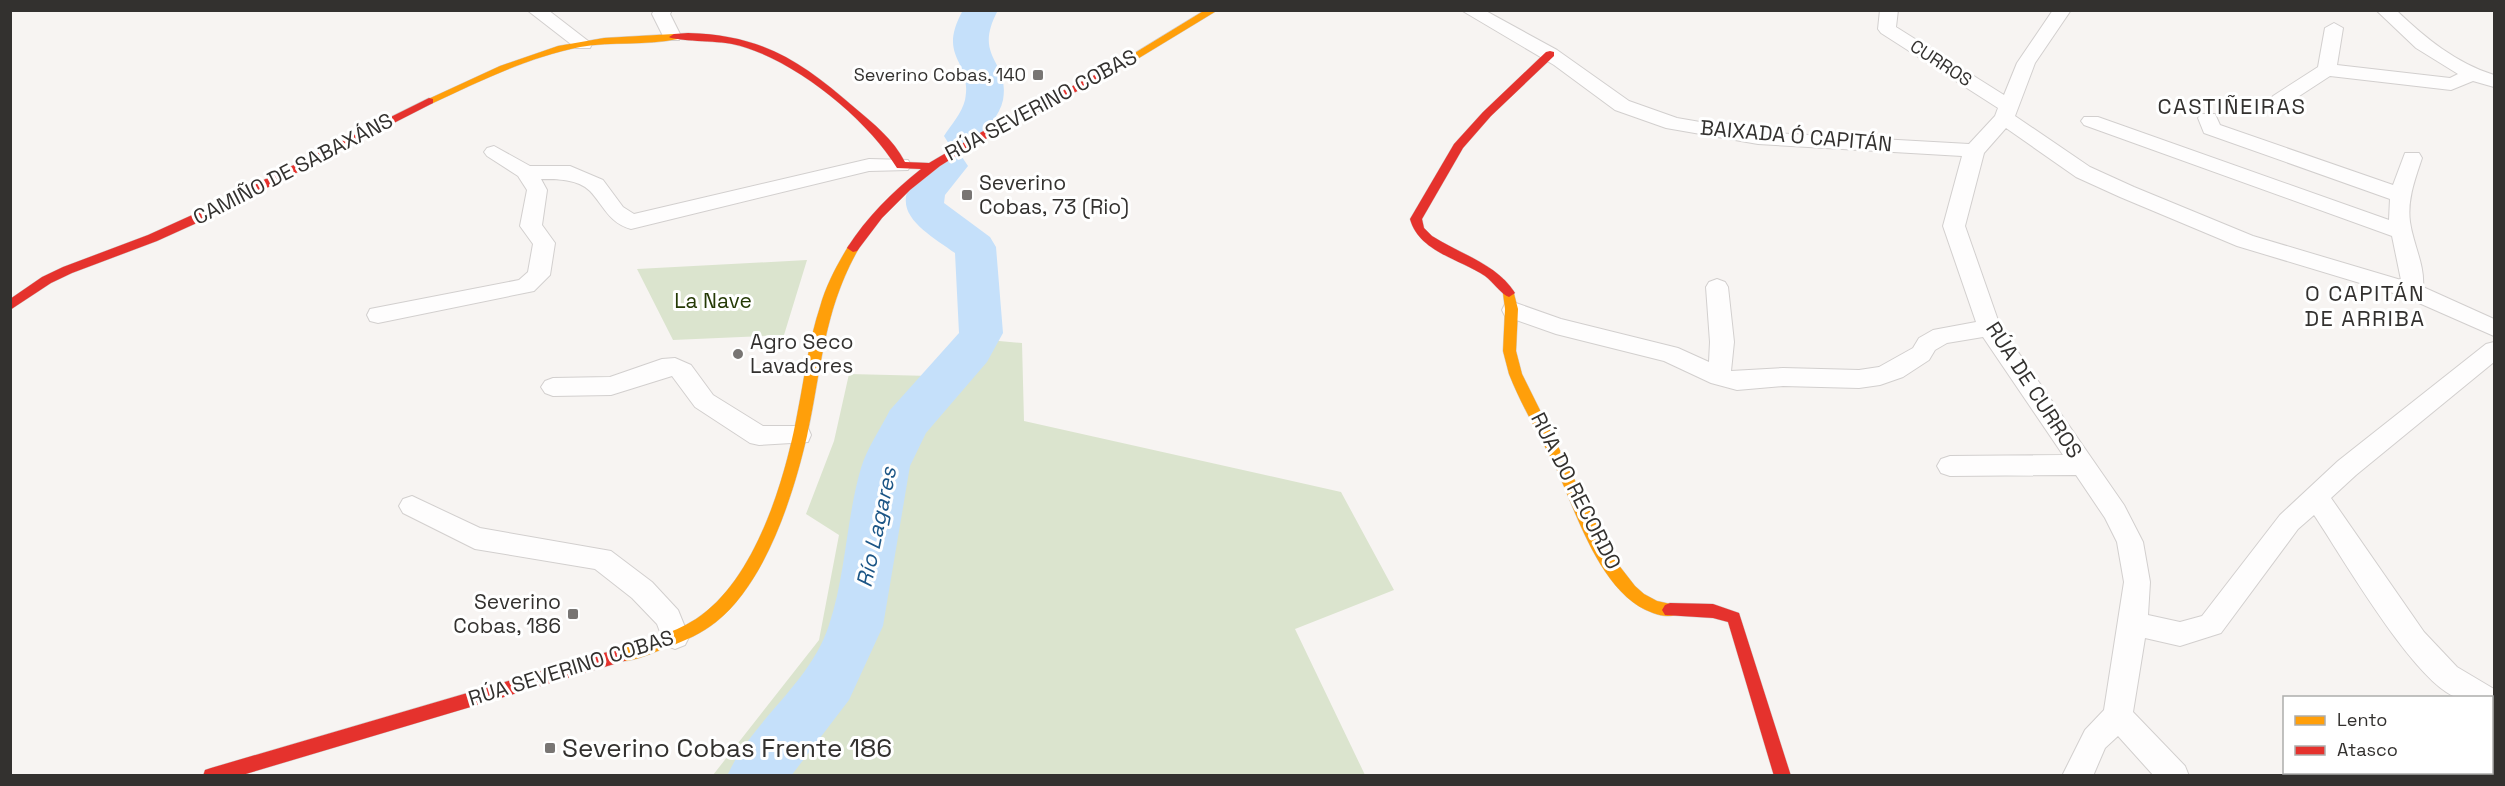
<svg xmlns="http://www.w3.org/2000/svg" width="2505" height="786" font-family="'Space Grotesk',sans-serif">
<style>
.green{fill:#dbe4ce}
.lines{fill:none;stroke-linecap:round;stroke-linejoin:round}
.river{fill:#c5e0fa;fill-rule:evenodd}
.street-casing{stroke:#d2cfce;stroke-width:2}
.slow-casing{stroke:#d2cfce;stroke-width:1}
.jam-casing{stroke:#d2cfce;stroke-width:1}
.street{fill:#fefdfd;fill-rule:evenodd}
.slow{fill:#ff9f0a;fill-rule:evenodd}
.jam{fill:#e5322d;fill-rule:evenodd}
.poi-dot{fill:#787573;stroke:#fff;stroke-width:2}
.labels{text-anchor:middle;stroke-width:6;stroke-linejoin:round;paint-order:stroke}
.far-street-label{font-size:18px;fill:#33312f;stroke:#fff}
.far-poi-label{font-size:18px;fill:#33312f;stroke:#fff;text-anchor:end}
.street-label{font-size:21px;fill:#33312f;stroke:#fff}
.poi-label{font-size:21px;fill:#33312f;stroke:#fff;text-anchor:start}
.park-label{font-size:21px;fill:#253a06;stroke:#fff}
.neighbourhood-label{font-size:22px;letter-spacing:1.5px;fill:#33312f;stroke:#fff}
.water-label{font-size:22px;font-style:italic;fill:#1c5686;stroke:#fff}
.near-poi-label{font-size:26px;fill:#33312f;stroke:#fff;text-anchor:start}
</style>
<rect width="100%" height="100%" fill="#f7f4f2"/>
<path class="green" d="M807 260 784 335 673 340 637 269Z
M956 337 1022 343 1024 421 1341 492 1394 590 1295 629 1365 775H713L819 640 839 535 806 514 834 441 849 374 931 376Z"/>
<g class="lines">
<path class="river" d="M963 10H998C972 59 1010 59 1003 100 1000 115 985 131 977 144L963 148 949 144 944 136C951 125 962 113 965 100 973 59 936 59 963 10Z
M948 153 962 157 968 166 945 195 944 203 990 237 996 247 1003 333 987 362 926 433 910 466 883 626 849 700 791 776H727C752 720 810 684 829 625 846 574 846 519 861 468 867 448 881 428 890 410L959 333 955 253C929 234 886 212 916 178 927 166 932 158 948 153Z"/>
<g class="street-casing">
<path id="street" d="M527 10H548L592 44 590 48H576Z
M654 10H672L670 14 681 36 679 40H665L652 14Z
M1461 10H1484L1557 50 1629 101 1677 118 1758 132 1969 144 1995 116 1998 108 1881 33 1878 29 1880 10H1898L1896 27 2004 95 2017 63 2053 10H2071L2035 63 2015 116 2090 167 2134 187 2253 236 2401 280 2392 236 2084 125 2081 121 2084 117H2098L2389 220 2390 199 2204 133 2198 118 2201 114H2215L2220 125 2393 185 2405 153H2419L2422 158C2415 179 2407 200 2410 222 2413 244 2425 265 2423 287L2494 319V336L2403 296 2237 246 2120 197 2076 177 2006 128 1984 153 1965 226 2000 326 2124 505 2143 542 2150 582 2148 615 2180 622 2202 616 2280 515 2338 461 2486 344 2494 342V362L2356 475 2331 498 2424 632 2457 667 2494 689V707L2492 708V698C2482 698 2469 700 2459 698 2417 688 2340 553 2314 515L2298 529 2221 633 2180 646 2145 638 2133 712 2185 766 2189 776H2154L2118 736 2105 748 2093 776H2062L2085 730 2104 710 2124 582 2117 542 2105 518 2076 475 1950 476 1941 473 1937 466 1941 459 1950 456 2063 455 1983 337 1947 343 1935 350 1929 360 1903 377 1880 385 1859 388 1783 386 1737 390 1711 383 1664 361 1556 334 1505 316 1502 310 1505 304 1513 302 1561 319 1678 348 1709 362 1710 342 1706 287 1709 282 1717 279 1725 282 1728 287 1734 342 1731 371 1783 368 1859 370 1879 367 1913 348 1919 338 1933 330 1976 322 1943 226 1962 156 1758 144 1666 128 1615 110 1554 65Z
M2376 10H2396C2425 38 2456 63 2494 75V87L2473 81 2451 90 2330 76 2287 104H2273L2270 100 2273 96 2318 67 2325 28 2334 23 2343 28 2337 65 2450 78 2458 74 2416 48Z
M494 146 530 166H570L603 180 623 207 634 214 869 159 908 160 911 165 908 170 869 171 631 229C609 223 604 206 590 191 578 179 557 179 541 179L547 190 542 225 555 243 550 275 534 291 378 323 370 321 367 315 370 309 519 280 528 272 533 244 520 226 527 190 518 176 487 156 484 152 487 148Z
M675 358 691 365 713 395 763 426H799L808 428 811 435 808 442 759 445 750 443 695 407 672 376 611 395 553 396 545 393 541 387 545 381 553 378 610 377 662 359Z
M412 496 480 528 611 551 652 582 678 610 689 637 685 645 675 649 665 645 657 624 632 598 595 569 475 549 403 513 399 506 403 499Z"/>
</g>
<g class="slow-casing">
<path id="slow" d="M1205 10H1218L1111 75 1107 76 1102 73Z
M674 34 678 35V39C646 46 612 41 580 47 529 57 480 81 433 103L429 104 424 101 500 66 558 46 604 38Z
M853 244 859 248C823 311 822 368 807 436 793 496 766 582 716 622 702 633 685 641 668 647 654 652 629 665 615 660L613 655 615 650C643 640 671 635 696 619 756 580 786 477 798 410 805 375 809 340 820 307 826 285 837 265 849 245Z
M1509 289 1513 290 1518 309 1516 351 1522 374 1614 559 1635 586 1644 594 1657 601 1675 605 1678 610 1675 615C1668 617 1661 616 1653 613 1601 595 1577 514 1556 468 1540 436 1522 407 1509 374L1503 351 1505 309 1503 293Z"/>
</g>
<g class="jam-casing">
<path id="jam" d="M688 33C762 35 801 61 855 108 874 124 893 139 905 162L929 163 997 123 1103 71 1107 70 1112 73 972 146 940 166 910 190 882 218 857 251 853 252 847 248C867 217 892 192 921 169L897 168C866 117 790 56 732 44 719 41 674 41 669 37L674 34Z
M1550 51 1554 52V56L1491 116 1463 148 1422 219 1424 228 1432 236C1460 254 1497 264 1515 293L1509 297C1502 295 1493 282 1485 276 1460 259 1419 252 1410 219L1454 144 1483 112 1546 52Z
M429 98 433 99V103L210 217 157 241 72 273 51 283 10 310V299L42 277 63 267 148 235 201 211Z
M1670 603 1713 604 1739 613 1791 776H1774L1728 622 1713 618 1665 615 1662 610 1665 605Z
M621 648 627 650 629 655 627 660 621 662 239 776H203L205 770 211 768Z"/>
</g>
<use href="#street" class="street"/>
<use href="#slow" class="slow"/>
<use href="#jam" class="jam"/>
</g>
<g class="poi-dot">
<rect x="1032" y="69" width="12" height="12" rx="3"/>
<rect x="961" y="189" width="12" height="12" rx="3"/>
<circle cx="738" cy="354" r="6"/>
<rect x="567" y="608" width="12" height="12" rx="3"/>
<rect x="544" y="742" width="12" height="12" rx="3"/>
</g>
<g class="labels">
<g class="far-street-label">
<text transform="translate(1941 63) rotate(33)" y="6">CURROS</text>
</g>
<g class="far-poi-label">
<text x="1026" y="81">Severino Cobas, 140</text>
</g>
<g class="street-label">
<text transform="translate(1041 105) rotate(-28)" y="7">RÚA SEVERINO COBAS</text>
<text transform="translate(1796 136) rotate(5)" y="7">BAIXADA Ó CAPITÁN</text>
<text transform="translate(293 169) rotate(-27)" y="7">CAMIÑO DE SABAXÁNS</text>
<text transform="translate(2034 390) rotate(57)" y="7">RÚA DE CURROS</text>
<text transform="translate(1576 491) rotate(63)" y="7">RÚA DO RECORDO</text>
<text transform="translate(571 668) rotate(-17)" y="7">RÚA SEVERINO COBAS</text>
</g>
<g class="poi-label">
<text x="979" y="190">Severino<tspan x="979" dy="24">Cobas, 73 (Rio)</tspan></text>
<text x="750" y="349">Agro Seco<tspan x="750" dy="24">Lavadores</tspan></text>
<text x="561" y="609" text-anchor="end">Severino<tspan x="561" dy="24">Cobas, 186</tspan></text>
</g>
<g class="park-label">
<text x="713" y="308">La Nave</text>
</g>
<g class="neighbourhood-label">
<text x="2232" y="114">CASTIÑEIRAS</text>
<text x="2365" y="301">O CAPITÁN<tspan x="2365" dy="25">DE ARRIBA</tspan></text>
</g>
<g class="water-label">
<text transform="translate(876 527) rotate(-78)" y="8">Río Lagares</text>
</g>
<g class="near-poi-label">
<text x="562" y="757">Severino Cobas Frente 186</text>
</g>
</g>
<rect width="2505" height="786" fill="none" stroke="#33312f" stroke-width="24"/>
<rect x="2283" y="696" width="210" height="78" fill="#ffffff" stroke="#adadac" stroke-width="1.5"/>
<rect x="2295" y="716" width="30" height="9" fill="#ff9f0a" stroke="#adadac" stroke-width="1.5"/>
<text x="2337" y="726" font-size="18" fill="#33312f">Lento</text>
<rect x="2295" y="746" width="30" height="9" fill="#e5322d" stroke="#adadac" stroke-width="1.5"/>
<text x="2337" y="756" font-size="18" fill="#33312f">Atasco</text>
</svg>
